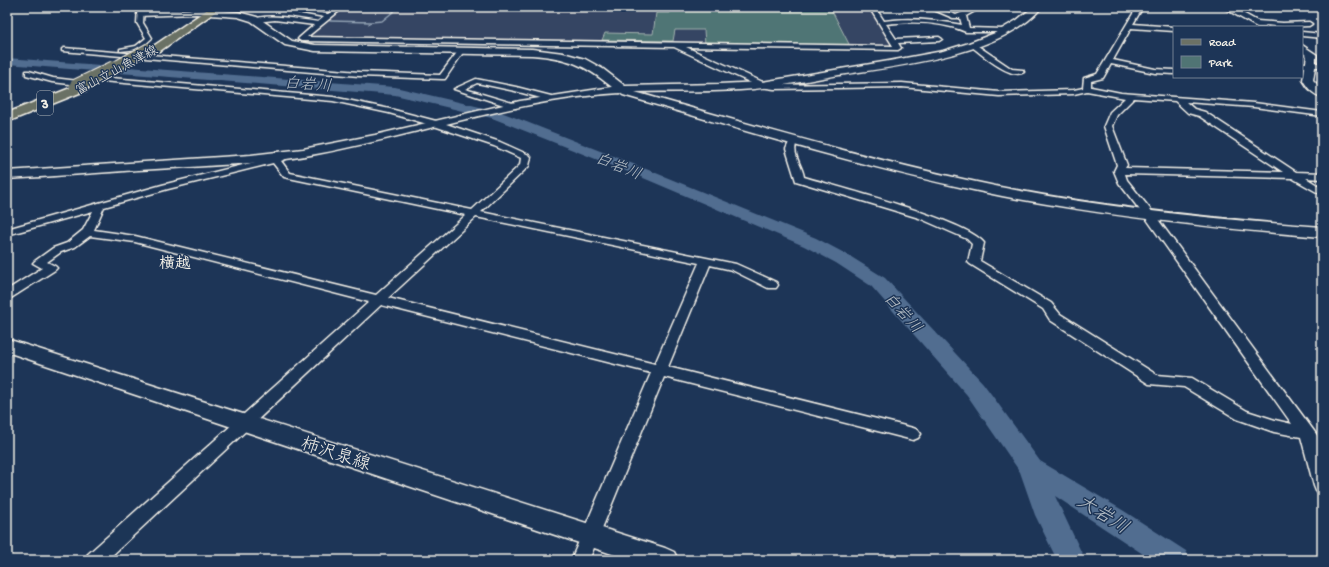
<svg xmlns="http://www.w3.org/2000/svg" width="1329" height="567" font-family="'Gochi Hand','Klee One',sans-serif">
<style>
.built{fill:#344463}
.green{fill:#507474;stroke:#a2b2ae}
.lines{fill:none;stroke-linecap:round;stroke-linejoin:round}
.stream{stroke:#92a2b3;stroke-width:1.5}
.river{fill:#516d90;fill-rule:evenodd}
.street-casing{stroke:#f4f1e8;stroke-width:3}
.secondary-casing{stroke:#f4f1e8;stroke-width:3}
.primary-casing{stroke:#f4f1e8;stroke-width:3}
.street{fill:#1d3557;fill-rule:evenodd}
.secondary{fill:#1d3557;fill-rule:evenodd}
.primary{fill:#6b7165;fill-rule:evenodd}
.primary-bridge-far1-casing{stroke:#f4f1e8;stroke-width:12;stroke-linecap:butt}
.primary-bridge-casing{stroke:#f4f1e8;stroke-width:15;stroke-linecap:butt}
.primary-bridge-far1{stroke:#6b7165;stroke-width:10}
.primary-bridge{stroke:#6b7165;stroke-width:13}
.labels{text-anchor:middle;stroke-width:3;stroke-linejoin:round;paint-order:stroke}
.far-street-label{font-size:13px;fill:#f4f1e8;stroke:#1d3557}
.shield{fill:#1d3557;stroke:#b4b9bc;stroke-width:1}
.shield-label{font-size:14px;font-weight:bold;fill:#f4f1e8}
.water-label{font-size:16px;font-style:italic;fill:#bbc3c9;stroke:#1d3557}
.neighbourhood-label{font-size:16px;font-weight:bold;fill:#f4f1e8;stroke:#1d3557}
.near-street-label{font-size:18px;fill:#f4f1e8;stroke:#1d3557}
.near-water-label{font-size:19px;font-style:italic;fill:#bbc3c9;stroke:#1d3557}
</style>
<rect width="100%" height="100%" fill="#1d3557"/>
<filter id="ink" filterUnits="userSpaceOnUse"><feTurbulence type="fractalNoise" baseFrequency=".025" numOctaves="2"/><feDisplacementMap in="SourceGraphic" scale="8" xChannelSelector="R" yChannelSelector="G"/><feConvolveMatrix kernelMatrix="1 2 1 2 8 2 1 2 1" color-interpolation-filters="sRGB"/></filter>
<g filter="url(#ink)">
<path class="built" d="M344 7H869L895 47 304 38Z"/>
<path class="green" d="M671 7H830L850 46 705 44 704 30H675L673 41 602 40 605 33 653 34 656 13H670Z"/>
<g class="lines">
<path class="stream" d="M330 21 371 22 369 24
M371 22 382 21 399 7"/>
<path class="river" d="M7 58 395 87 501 112 651 171 816 238 848 255 885 278 983 383 1040 461 1124 511 1186 551 1190 560H1152L1055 496 1085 560H1057L1035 515 1020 472 967 395 871 286 836 263 804 246 641 177 492 118 395 95 7 64Z"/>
<g class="street-casing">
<path id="street" d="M138 7H144L143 23 152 38 140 49 120 51V49L136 46 146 38 137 23Z
M337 7H344L307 37 893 46 869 7H875L884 21C910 17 936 20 962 25L960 18H953L927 7H935L956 15 974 7H982L966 16 969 28 1004 29 1006 30V32H966C943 22 912 21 886 24L896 39 939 37 942 39 939 41 898 43 901 48 898 50 686 47 765 83 774 85 902 83 999 92 1074 90 1083 88 1084 78 1097 74 1137 7H1143L1133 24 1174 27V31L1131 28 1113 60 1155 69 1174 70V74L1155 73 1111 64 1103 78 1091 81V87L1121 93 1254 103 1322 112V116L1254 107 1186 102 1194 109 1205 112 1296 172 1322 173V179L1306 178 1322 188V195L1292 178 1125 174 1127 180 1154 214 1322 442V493L1316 491 1314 486 1301 437 1274 432 1237 419 1184 387 1149 384 1050 320 1043 309 970 264 968 262 972 244 967 239 919 218 796 181 786 149 791 138H797L798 140C790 153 802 164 804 177 837 187 967 220 984 243L980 261 1051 303 1060 314 1157 375 1192 378 1247 411 1275 420 1292 424 1146 218 1119 183 1114 171 1117 165 1104 126 1110 112 1125 98 1087 91 1074 94 999 96 902 87 774 89 760 87 674 47 301 41 298 39 299 38 314 25 275 20 256 22 253 20C265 12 303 20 318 22L324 17 298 12 301 10 328 14ZM1134 98 1175 101 1188 113 1199 116 1283 172 1125 168 1127 165 1112 126 1117 115Z
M1257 21 1283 23 1309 22 1312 24 1309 26 1283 27 1255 24 1254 23Z
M1302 32 1322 34V38L1302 36Z
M971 44H975L1012 69 1023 70 1024 72C1012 81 981 54 971 46Z
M64 48 359 72 440 75 459 50 464 51 445 79H442L359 76 62 51V49Z
M1302 63H1322V67H1302Z
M26 71H29L53 78 87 82 91 84 87 86 52 82 26 75Z
M87 76 333 97 390 109 440 122 500 142 529 155 531 157 529 166 481 212 736 264 776 282 778 285 776 288H768L732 270 710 265 668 367 913 428 918 430 921 434 918 438 913 440 664 377 589 560H571L651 373 381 305 107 560H85L88 554 369 302 135 242 90 236 75 247 61 252 47 262 55 266 57 268 55 270 11 298 7 299V290L42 268 33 263 35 261 53 248 67 243 83 230 93 211 7 235V229L162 185 283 155 288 158 281 161 290 173 472 210 520 165 521 158 494 146 434 126 389 113 333 101 90 80H87ZM273 163 284 177 466 215 376 295 135 236 94 230 104 207 168 189ZM476 217 699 263 655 364 388 298Z
M476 79 516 87 551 96 552 98 548 100 515 91 477 83 465 89 516 104V108H513L454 89Z"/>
</g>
<g class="secondary-casing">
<path id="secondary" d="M1033 7H1042C1003 55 897 66 839 75 806 81 774 88 740 90 705 92 670 91 635 92 756 126 876 162 1000 187 1106 208 1214 219 1322 227V237C1214 228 1107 216 1002 196 873 170 748 132 623 95L620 93C515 99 409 138 305 156 261 164 216 165 172 168 117 171 62 176 7 179V171L251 155 303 149 375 135 520 101 612 87C584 64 568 58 532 55L315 51 285 45 251 21 238 17 196 14 138 16 137 14 138 12 141 11 196 9 238 12 257 17 292 41 315 45 532 49 563 53 585 59 603 69 625 86 719 84 762 82 889 61 943 51 969 43 995 33 1017 20Z
M1222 7H1232L1268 27H1257Z
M1302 45 1317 55 1313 80 1322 89V97C1313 95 1307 87 1303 80L1307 56 1302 52Z
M7 339 665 548 674 552 678 560H630L7 352Z"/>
</g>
<g class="primary-casing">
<path id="primary" d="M211 7H222L160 51H152L151 49 152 47Z
M83 83 87 84 89 87 87 90 7 122V113Z"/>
</g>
<use href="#street" class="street"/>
<use href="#secondary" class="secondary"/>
<use href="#primary" class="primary"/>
<g class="primary-bridge-far1-casing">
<path id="primary-bridge-far1" d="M113 68 149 48"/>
</g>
<g class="primary-bridge-casing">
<path id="primary-bridge" d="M76 86 115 67"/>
</g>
<use href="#primary-bridge-far1" class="primary-bridge-far1"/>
<use href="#primary-bridge" class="primary-bridge"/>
</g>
</g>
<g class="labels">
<g class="far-street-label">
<text transform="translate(116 69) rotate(-28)" y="5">富山立山魚津線</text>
</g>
<rect class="shield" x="37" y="91" width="16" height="24" rx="3"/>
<g class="shield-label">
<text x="45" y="108">3</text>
</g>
<g class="water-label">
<text transform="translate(308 83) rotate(4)" y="6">白岩川</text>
<text transform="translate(619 165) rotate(22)" y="6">白岩川</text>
<text transform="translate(904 312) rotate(48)" y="6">白岩川</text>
</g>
<g class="neighbourhood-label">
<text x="175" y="268">横越</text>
</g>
<g class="near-street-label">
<text transform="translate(336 453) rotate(18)" y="6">柿沢泉線</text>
</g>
<g class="near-water-label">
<text transform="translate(1104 513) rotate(32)" y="7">大岩川</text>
</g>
</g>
<rect width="1329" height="567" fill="none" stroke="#1d3557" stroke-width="24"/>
<rect x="12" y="12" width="1305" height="543" fill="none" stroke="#f4f1e8" stroke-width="1.5" filter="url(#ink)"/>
<rect x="1173" y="26" width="130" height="52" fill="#1d3557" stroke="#738091"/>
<rect x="1181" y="39" width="20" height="6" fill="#6b7165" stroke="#738091"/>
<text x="1209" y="46" font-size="12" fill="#f4f1e8">Road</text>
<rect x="1181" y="56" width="20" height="12" fill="#507474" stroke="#738091"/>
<text x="1209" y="66" font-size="12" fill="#f4f1e8">Park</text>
</svg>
